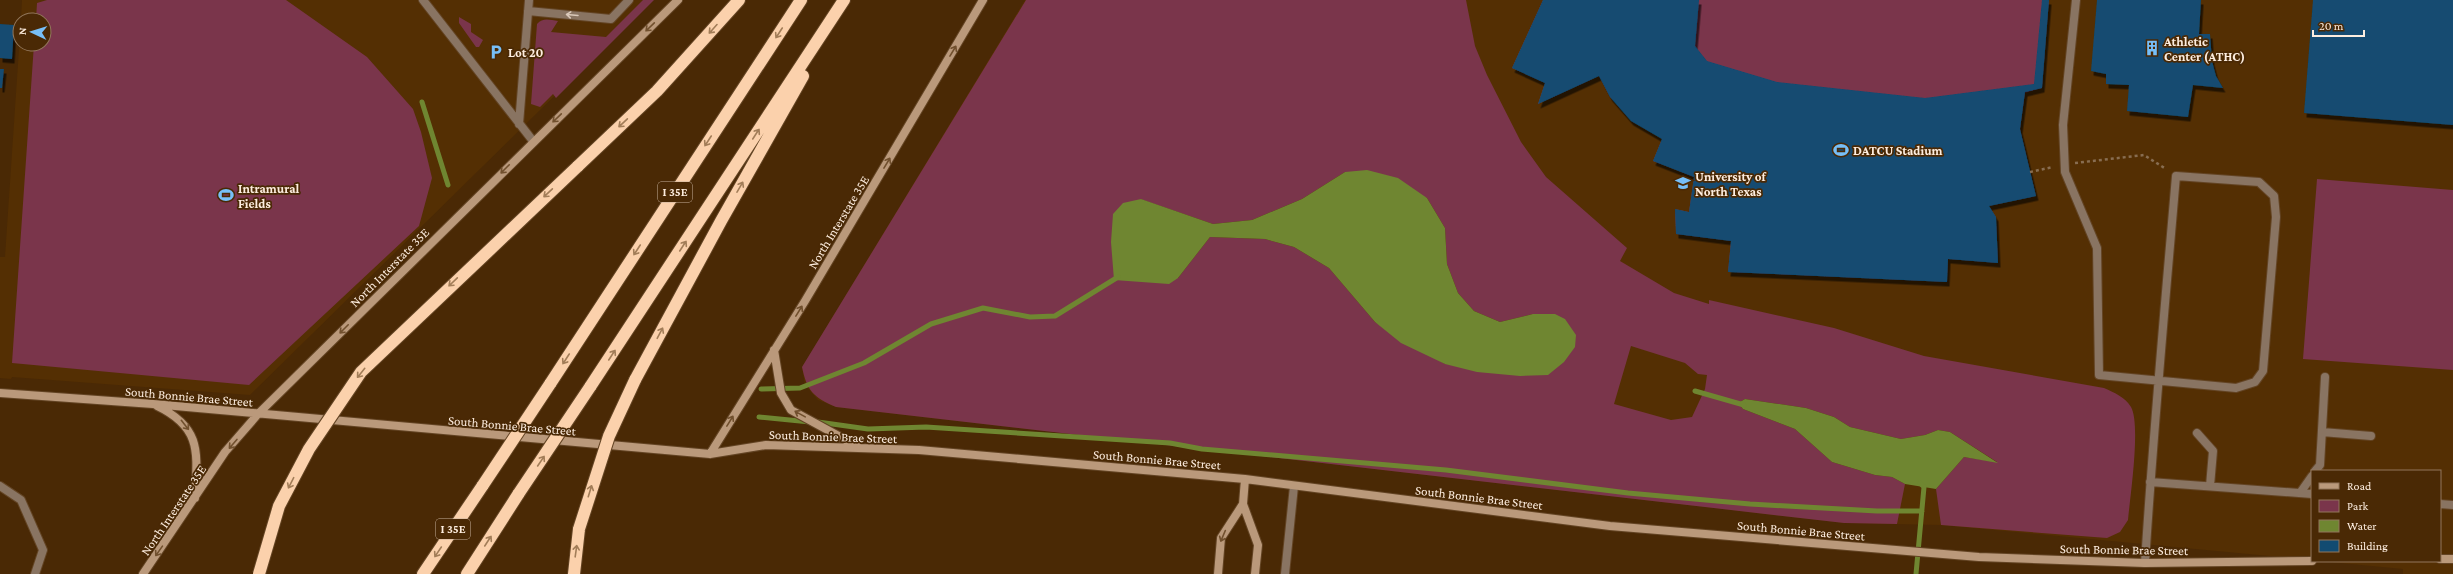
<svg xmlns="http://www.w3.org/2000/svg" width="2453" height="574" font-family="'Crimson Pro',serif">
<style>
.built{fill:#542f03}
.green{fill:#7a354b;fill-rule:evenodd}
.water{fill:#6f8631}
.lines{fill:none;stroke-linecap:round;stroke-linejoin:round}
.stream{stroke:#6f8631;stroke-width:5}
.building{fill:#124b71;filter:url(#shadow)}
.lane-casing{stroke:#634424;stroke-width:10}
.secondary-casing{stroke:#634424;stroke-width:10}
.highway-casing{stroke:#634424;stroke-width:14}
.path{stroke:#886d51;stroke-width:2.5;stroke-dasharray:3 3;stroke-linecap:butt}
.lane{stroke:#897462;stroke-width:8}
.secondary{stroke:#ba997b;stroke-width:8}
.highway{stroke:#fbd1ac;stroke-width:12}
.highway-bridge-casing{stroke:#634424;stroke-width:14;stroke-linecap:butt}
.highway-bridge{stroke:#fbd1ac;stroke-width:12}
.oneway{stroke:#dac9ba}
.oneway2{stroke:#71502e}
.oneway3{stroke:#a27d58}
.labels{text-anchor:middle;stroke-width:3.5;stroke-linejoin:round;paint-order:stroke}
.shield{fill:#4a2905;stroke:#c7b29e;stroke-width:1}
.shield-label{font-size:12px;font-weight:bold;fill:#fdeddf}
.poi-label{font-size:13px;font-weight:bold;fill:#fdeddf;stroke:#4a2905;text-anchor:start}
.street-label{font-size:13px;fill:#fdeddf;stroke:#4a2905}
</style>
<defs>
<filter id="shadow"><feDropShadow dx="2.5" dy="4.5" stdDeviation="0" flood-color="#0009"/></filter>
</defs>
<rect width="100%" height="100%" fill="#4a2905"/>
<path class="built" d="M22 0H652L250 395 12 377 11 379 0 378V257H5L20 34V44H44V20H21Z
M1025 0H2453V574H2403V569L2320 561H2440V471H2312V560L1941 525 1844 523 836 407 818 400 805 385 802 367Z"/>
<path class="green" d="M47 0H286L367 57 413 109 421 132 432 178 419 226 249 385 12 363 34 44H44V20H36L37 3Z
M643 0H654L556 98 553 94 540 107 531 104 537 24C543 17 550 20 558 21L551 32 606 37Z
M1026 0H1466L1475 46 1487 75 1521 142 1546 177 1627 248 1620 261 1674 293 1709 304V300L1834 328 1924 356 2104 388C2115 393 2125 397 2131 407 2141 425 2130 497 2128 520L2120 532 2107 538 1941 525 1936 489 1964 457 1997 462 1950 432 1938 430 1925 435 1901 439 1850 427 1834 417 1806 408 1745 399 1738 403 1743 409 1795 429 1832 462 1875 475 1892 477 1905 484 1897 524 1844 523 836 407C813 397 807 391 802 367ZM1345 172 1427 198 1445 228 1447 264 1458 293 1474 311 1500 322 1533 314 1445 364 1375 322 1329 268 1294 247 1265 239 1210 237 1178 278 1140 199 1213 224 1252 220 1302 199ZM1631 346 1685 363 1698 374 1707 375 1705 389 1692 417 1671 420 1614 404Z
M1543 0H2049L2042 88 2025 93 2020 129 2036 196 1989 206 1996 217 1998 263 1948 259 1947 282 1728 272 1731 241 1676 234 1675 209 1689 212 1694 177 1653 161 1662 139 1610 97 1599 76 1538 104 1545 83 1512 68Z
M459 17 471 24V32L483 40 479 47H476L459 23Z
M2317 179 2453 190V370L2303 359Z"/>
<path class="water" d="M1367 170 1398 178 1427 198 1445 228 1447 264 1458 293 1474 311 1500 322 1533 314H1555L1565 319 1576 335 1575 347 1564 362 1548 375 1520 376 1477 372 1445 364 1401 343 1375 322 1329 268 1294 247 1265 239 1210 237 1178 278 1169 284 1114 280 1111 242 1113 214 1123 203 1141 199 1213 224 1252 220 1302 199 1345 172Z
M1745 399 1806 408 1834 417 1850 427 1901 439 1925 435 1938 430 1950 432 1998 463 1964 457 1936 489 1905 484 1892 477 1875 475 1832 462 1795 429 1743 409 1738 403Z"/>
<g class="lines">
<path class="stream" d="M422 102 448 185
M761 389 800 388 864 363 931 324 983 308 1030 317 1055 316 1118 277
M1695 391 1744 405
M759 417 810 422
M818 422 868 429 926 427 1170 443 1202 449 1446 470 1628 493 1750 504 1877 511H1922
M1916 574 1924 487 1920 483"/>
</g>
<path class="building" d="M1543 0H1699L1695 46 1707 61 1777 82 1925 98 2034 84 2042 0H2049L2042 88 2025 92 2020 129 2036 196 1989 206 1996 217 1998 263 1948 259 1947 282 1728 272 1731 241 1676 234 1675 209 1689 212 1694 177 1653 161 1662 139 1631 121 1610 97 1599 76 1538 104 1545 83 1512 68Z
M2097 0H2201L2199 34H2210L2212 61 2216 76 2223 88 2193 85 2188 117 2127 111 2129 85 2106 84V74L2091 71Z
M2313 0H2453V125L2304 113Z
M0 24 14 25 12 59 0 58Z
M0 69H4L2 88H0Z"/>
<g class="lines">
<g class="lane-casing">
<path id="lane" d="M423 0 533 141
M2076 0 2063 125 2065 172 2097 248 2099 375 2236 388 2255 382 2263 371 2276 217 2274 196 2259 182 2176 176C2165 305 2153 434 2145 563
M528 11 611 19 629 0
M519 124 529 0
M2322 432 2371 436
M2197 433 2213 451 2210 486
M2315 471 2320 465 2325 377
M2150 482 2312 494
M0 486 21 500 43 550 35 574
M2300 493 2312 476
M2440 504 2453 505
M1285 574 1294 486"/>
</g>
<g class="secondary-casing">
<path id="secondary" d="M774 350 781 393 791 410 857 446
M0 393 153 404 710 454 766 445 919 450 1245 479 1610 526 1979 557 2145 563 2312 561
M157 406C203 428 197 454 195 498
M710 454 805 301 983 0
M1243 504 1258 545 1255 574
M2440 559H2453
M143 574 225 452 258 414 678 0
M1218 574 1221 538 1243 504 1245 479"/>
</g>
<g class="highway-casing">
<path id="highway" d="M577 167 657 91 739 0
M635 380 721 221 803 76
M550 384 801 0
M590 387 844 0
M423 574 483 485
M467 574 519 493
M574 574 579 529"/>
</g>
<path class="path" d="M2075 163 2144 155 2166 169
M2030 172 2053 167"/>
<use href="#lane" class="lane"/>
<use href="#secondary" class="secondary"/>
<use href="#highway" class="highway"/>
<g class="highway-bridge-casing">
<path id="highway-bridge" d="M483 485 550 384
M519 493 590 387
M579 529 609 436 635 380
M259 574 279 506 309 449 361 372 577 167"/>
</g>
<use href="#highway-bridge" class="highway-bridge"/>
</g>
<defs><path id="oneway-shaft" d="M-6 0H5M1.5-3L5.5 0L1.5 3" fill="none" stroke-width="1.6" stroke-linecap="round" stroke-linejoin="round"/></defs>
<use class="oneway" href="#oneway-shaft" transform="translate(572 15) rotate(-175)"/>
<g class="oneway2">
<use href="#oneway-shaft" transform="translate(650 27) rotate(136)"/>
<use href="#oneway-shaft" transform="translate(953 51) rotate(-59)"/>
<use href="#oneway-shaft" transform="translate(557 118) rotate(136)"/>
<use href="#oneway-shaft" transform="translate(887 163) rotate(-59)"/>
<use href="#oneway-shaft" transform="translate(505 169) rotate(135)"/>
<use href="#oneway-shaft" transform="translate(799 311) rotate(-58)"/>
<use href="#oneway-shaft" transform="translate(344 329) rotate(135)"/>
<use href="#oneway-shaft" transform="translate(800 414) rotate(-151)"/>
<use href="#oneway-shaft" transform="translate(730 421) rotate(-58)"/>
<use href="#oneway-shaft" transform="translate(185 425) rotate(52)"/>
<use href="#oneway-shaft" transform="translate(233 444) rotate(131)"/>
<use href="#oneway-shaft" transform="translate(1223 536) rotate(113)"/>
<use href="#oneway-shaft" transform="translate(159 551) rotate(125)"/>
</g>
<g class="oneway3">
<use href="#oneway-shaft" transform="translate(713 29) rotate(132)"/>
<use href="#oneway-shaft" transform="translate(779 33) rotate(123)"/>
<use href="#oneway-shaft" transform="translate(623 123) rotate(137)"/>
<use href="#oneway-shaft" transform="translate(756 134) rotate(-57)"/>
<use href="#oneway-shaft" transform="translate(708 141) rotate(123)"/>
<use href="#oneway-shaft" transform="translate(740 187) rotate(-60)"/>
<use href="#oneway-shaft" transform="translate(548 193) rotate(137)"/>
<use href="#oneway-shaft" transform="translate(683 246) rotate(-57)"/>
<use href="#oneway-shaft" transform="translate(637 250) rotate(123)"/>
<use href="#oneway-shaft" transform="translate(453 282) rotate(136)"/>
<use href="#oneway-shaft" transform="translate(660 333) rotate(-62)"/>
<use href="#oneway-shaft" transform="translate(612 355) rotate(-57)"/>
<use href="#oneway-shaft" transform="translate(566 359) rotate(123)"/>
<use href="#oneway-shaft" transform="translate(361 373) rotate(129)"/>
<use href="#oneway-shaft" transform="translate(541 461) rotate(-56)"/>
<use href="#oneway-shaft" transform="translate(291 483) rotate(117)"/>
<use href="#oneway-shaft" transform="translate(590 491) rotate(-73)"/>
<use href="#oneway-shaft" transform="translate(488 541) rotate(-57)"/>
<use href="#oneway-shaft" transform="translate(576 551) rotate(-82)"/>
<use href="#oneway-shaft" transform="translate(438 552) rotate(124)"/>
</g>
<defs>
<g id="building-bare" transform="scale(1.2)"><path d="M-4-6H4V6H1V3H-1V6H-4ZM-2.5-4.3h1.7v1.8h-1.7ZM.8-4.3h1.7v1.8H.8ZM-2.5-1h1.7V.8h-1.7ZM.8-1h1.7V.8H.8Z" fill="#77bff7" stroke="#4a2905" stroke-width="2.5" paint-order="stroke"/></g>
<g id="parking-bare" transform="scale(1.2)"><path d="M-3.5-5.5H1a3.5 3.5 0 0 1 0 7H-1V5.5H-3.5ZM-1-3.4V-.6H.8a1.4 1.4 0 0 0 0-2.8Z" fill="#77bff7" stroke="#4a2905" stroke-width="2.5" paint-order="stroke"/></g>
<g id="stadium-bare" transform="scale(1.2)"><path d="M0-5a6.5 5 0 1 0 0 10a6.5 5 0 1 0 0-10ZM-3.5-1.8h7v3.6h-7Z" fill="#77bff7" stroke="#4a2905" stroke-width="2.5" paint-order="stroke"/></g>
<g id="university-bare" transform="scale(1.2)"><path d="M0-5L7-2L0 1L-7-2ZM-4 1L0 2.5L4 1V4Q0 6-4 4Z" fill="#77bff7" stroke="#4a2905" stroke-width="2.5" paint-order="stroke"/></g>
</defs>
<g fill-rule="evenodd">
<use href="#building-bare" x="2152" y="48"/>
<use href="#parking-bare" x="496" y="52"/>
<use href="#stadium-bare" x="1841" y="150"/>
<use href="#university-bare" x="1683" y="183"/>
<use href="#stadium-bare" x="226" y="195"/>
</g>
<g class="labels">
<g class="shield">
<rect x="658" y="182" width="34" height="20" rx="3"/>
<rect x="436" y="519" width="34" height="20" rx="3"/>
</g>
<g class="shield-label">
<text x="675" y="196">I 35E</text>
<text x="453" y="533">I 35E</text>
</g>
<g class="poi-label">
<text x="2164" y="46">Athletic<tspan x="2164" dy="15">Center (ATHC)</tspan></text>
<text x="508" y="57">Lot 20</text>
<text x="1853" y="155">DATCU Stadium</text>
<text x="1695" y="181">University of<tspan x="1695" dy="15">North Texas</tspan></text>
<text x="238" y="193">Intramural<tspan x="238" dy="15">Fields</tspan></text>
</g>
<g class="street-label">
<text transform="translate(838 222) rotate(-59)" y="5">North Interstate 35E</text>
<text transform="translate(389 267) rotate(-45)" y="5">North Interstate 35E</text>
<text transform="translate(189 396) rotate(5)" y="5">South Bonnie Brae Street</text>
<text transform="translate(512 425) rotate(5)" y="5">South Bonnie Brae Street</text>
<text transform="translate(833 436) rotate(2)" y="5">South Bonnie Brae Street</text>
<text transform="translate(1157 459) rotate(5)" y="5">South Bonnie Brae Street</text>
<text transform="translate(1479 497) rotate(7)" y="5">South Bonnie Brae Street</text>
<text transform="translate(173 510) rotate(-56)" y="5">North Interstate 35E</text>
<text transform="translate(1801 530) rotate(5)" y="5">South Bonnie Brae Street</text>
<text transform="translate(2124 549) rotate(1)" y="5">South Bonnie Brae Street</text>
</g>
</g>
<rect x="2311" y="470" width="130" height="92" fill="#4a2905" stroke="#92775c"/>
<rect x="2319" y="483" width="20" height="6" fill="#ba997b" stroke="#92775c"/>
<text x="2347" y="490" font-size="12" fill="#fdeddf">Road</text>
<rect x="2319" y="500" width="20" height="12" fill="#7a354b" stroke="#92775c"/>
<text x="2347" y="510" font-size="12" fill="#fdeddf">Park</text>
<rect x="2319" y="520" width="20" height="12" fill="#6f8631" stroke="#92775c"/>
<text x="2347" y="530" font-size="12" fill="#fdeddf">Water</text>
<rect x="2319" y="540" width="20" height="12" fill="#124b71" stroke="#92775c"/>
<text x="2347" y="550" font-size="12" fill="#fdeddf">Building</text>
<g transform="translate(32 32) rotate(274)"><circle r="19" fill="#4a2905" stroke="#92775c"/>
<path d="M0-3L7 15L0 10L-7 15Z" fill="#77bff7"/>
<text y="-6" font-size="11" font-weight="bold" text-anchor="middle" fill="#fdeddf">N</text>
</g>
<path d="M2313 30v6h51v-6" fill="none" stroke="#fdeddf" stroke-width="2"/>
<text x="2319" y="30" font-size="12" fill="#fdeddf" stroke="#4a2905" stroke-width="3" paint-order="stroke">20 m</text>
</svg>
